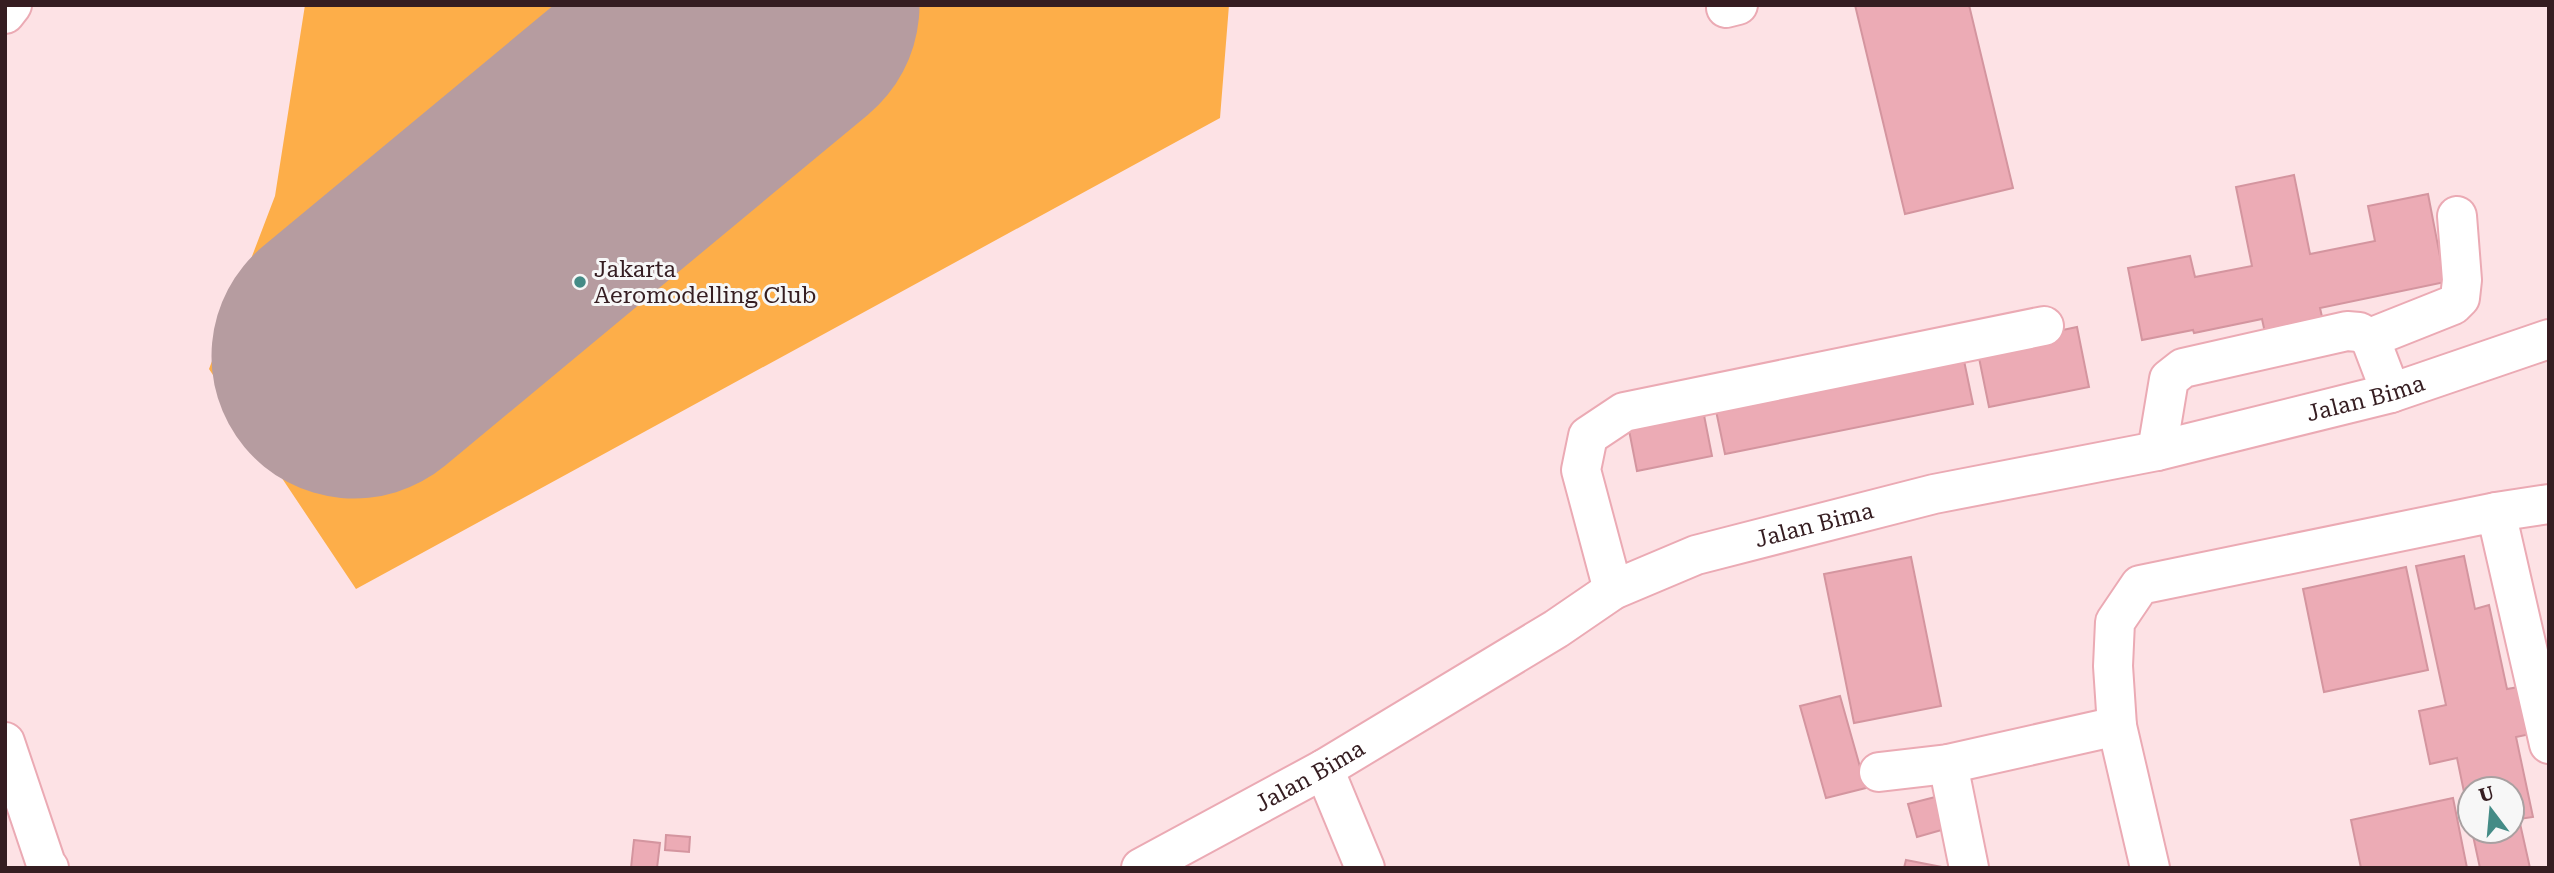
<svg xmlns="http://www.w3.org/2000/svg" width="2554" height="873" font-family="'Roboto Serif',serif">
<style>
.green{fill:#fdae49}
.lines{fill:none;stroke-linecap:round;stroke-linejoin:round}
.runway{stroke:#b69ca0;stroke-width:285}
.building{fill:#ecabb5;stroke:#d4959f;stroke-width:2}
.minor-casing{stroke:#ebaab4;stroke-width:42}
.minor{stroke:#fff;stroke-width:38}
.poi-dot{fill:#448b86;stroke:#f7f7f7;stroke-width:2.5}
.labels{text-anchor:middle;stroke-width:6;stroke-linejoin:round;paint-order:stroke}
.poi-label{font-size:23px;fill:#351d21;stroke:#f7f7f7;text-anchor:start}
.street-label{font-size:23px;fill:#351d21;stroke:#f7f7f7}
</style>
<rect width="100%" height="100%" fill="#fde2e5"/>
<path class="green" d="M305 5H1229L1220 118 356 589 209 369 275 196Z"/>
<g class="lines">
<path class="runway" d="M354 356 777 5"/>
</g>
<path class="building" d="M1855 5H1969L2013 188 1905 214Z
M2294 175 2310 254 2375 241 2368 206 2428 194 2445 282 2320 308 2325 330 2267 342 2262 319 2194 333 2193 330 2142 340 2128 268 2190 256 2195 277 2252 266 2236 187Z
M2077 327 2089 387 1989 407 1977 348Z
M1962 351 1973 404 1725 454 1714 401Z
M1702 405 1712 456 1637 471 1627 420Z
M2464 556 2475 609 2489 605 2507 689 2530 685 2540 732 2516 737 2533 817 2519 819 2530 868H2480L2472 831H2512V789H2470V821L2457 758 2430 764 2419 711 2446 705 2416 566Z
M1911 557 1941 706 1854 723 1824 574Z
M2406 567 2428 670 2324 692 2303 589Z
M1840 696 1866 788 1826 798 1800 706Z
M1943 795 1952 827 1917 837 1908 804Z
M2453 798 2467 868H2361L2351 820Z
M666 835 690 837 689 852 665 850Z
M634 840 660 843 657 868H631Z
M1906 860 1947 868H1904Z"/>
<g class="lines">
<g class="minor-casing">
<g id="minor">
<path d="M1726 8 1738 5"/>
<path d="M5 14 12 5"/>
<path d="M2370 338 2453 305 2460 298 2462 280 2457 216"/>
<path d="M2157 451 2169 379 2183 368 2347 331 2359 332 2370 338 2391 393"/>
<path d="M2496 512 2549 504"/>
<path d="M1613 590 1581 470 1588 436 1624 412 2044 326"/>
<path d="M5 742 46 864 49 868"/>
<path d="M1948 764 1969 868"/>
<path d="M1324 769 1365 868"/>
<path d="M1879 772 1948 764 2117 726"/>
<path id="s1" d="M1141 868 1324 769 1556 629 1613 590 1696 555 1934 494 2157 451 2391 393 2549 339"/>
<path d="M2150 868 2117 726 2113 666 2115 622 2140 585 2496 512 2549 744"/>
</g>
</g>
<use href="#minor" class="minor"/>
</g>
<circle class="poi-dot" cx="580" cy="282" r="7"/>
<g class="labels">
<g class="poi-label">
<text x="594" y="277">Jakarta<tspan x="594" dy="26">Aeromodelling Club</tspan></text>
</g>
<g class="street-label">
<text dy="8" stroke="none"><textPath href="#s1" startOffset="1326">Jalan Bima</textPath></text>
<text dy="8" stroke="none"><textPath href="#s1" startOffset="760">Jalan Bima</textPath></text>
<text dy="8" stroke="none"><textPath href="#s1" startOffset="192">Jalan Bima</textPath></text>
</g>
</g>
<rect width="2554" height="873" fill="none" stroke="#351d21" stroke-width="14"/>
<g transform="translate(2491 810) rotate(344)"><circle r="33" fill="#f7f7f7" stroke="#a9a0a1" stroke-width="2"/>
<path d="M0-5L12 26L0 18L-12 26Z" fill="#448b86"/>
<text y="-10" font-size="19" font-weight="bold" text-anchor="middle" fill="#351d21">U</text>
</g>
</svg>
